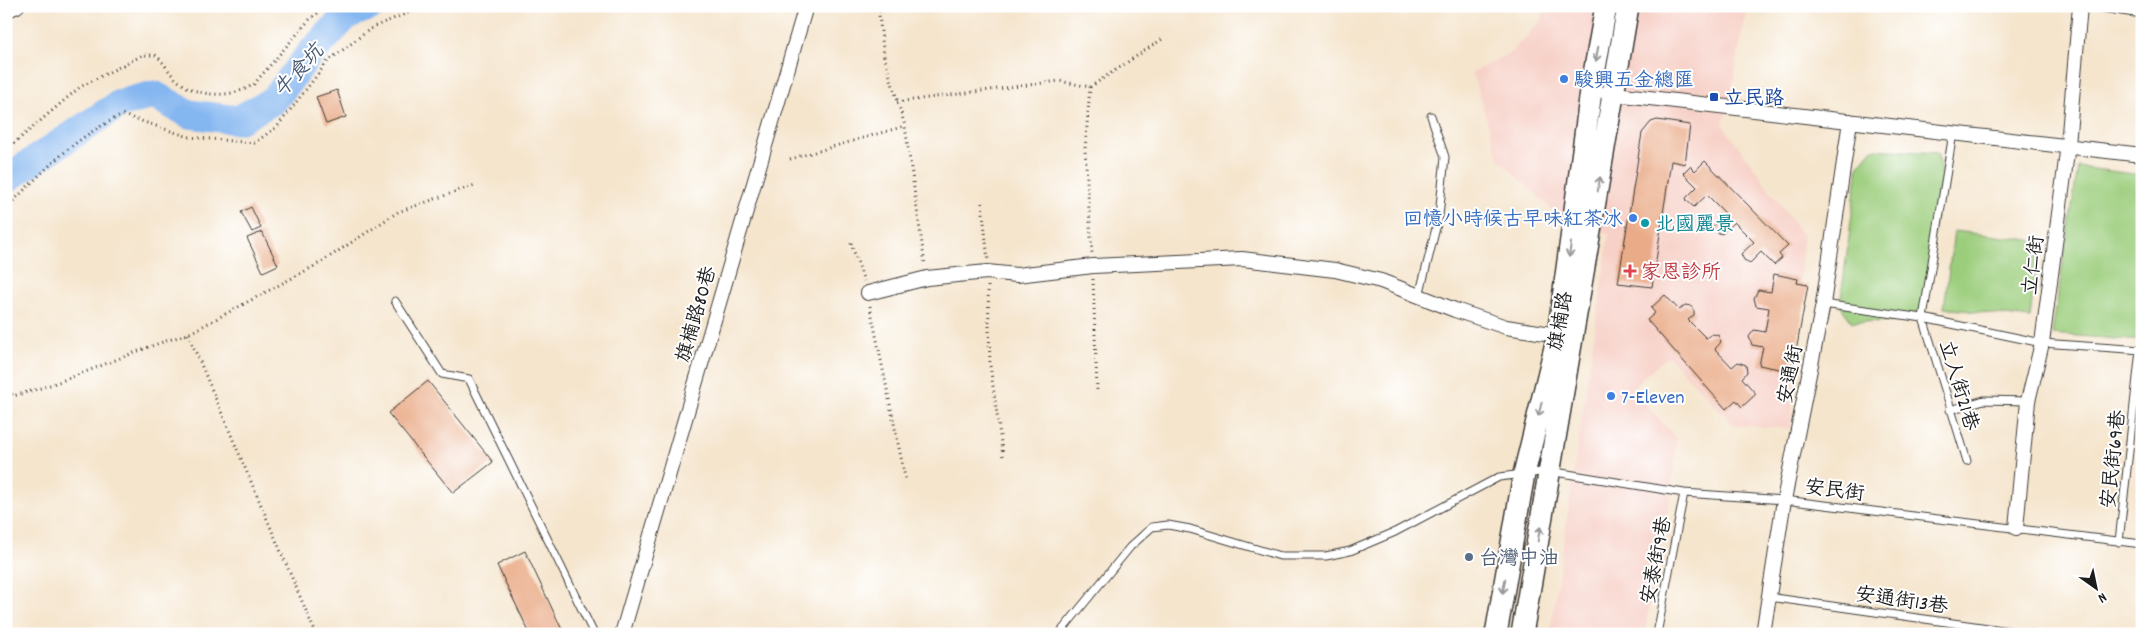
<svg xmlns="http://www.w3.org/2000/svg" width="2148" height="640" font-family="Dekko,'LXGW WenKai TC',sans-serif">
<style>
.built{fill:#f7d1c8}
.green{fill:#9bcd7c;stroke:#5c744c}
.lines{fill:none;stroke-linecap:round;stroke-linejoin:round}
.river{stroke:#84b6f0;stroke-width:29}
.building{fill:#eaac88}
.lane-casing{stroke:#3d3a37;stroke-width:9}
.street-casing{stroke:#3d3a37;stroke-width:16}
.primary-casing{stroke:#3d3a37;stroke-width:24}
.path{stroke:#3d3a37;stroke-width:3;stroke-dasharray:1 4;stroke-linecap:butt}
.lane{stroke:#fff;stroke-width:7}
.street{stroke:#fff;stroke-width:14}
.primary{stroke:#fff;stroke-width:21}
.oneway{stroke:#999}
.shop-dot{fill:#3f7fe0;stroke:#fff;stroke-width:2}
.transit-dot{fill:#1a4fb4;stroke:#fff;stroke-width:2}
.culture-dot{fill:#0f9aa8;stroke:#fff;stroke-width:2}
.health-dot{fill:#e0444e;stroke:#fff;stroke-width:2}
.service-dot{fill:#5c6f8a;stroke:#fff;stroke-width:2}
.labels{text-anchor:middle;stroke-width:4;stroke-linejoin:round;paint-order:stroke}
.shop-label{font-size:20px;fill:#366cbe;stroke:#fff;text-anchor:start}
.transit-label{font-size:20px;fill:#164399;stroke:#fff;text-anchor:start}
.culture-label{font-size:20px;fill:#0d838f;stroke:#fff;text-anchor:start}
.street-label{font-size:20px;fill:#1c1c1c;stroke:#fff}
.health-label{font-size:20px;fill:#be3a42;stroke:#fff;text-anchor:start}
.service-label{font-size:20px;fill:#4e5e75;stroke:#fff;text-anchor:start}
.water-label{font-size:21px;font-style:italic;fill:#465a71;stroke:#fff}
</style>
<rect width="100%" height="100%" fill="#fff"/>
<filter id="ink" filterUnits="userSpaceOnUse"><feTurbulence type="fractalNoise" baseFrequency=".02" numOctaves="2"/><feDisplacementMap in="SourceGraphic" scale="10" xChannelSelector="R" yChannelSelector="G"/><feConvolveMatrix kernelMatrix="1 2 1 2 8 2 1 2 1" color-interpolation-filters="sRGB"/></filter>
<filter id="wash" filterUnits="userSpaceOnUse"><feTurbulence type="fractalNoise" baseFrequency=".0096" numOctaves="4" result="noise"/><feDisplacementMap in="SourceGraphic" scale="20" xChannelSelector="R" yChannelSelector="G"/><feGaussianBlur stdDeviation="1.12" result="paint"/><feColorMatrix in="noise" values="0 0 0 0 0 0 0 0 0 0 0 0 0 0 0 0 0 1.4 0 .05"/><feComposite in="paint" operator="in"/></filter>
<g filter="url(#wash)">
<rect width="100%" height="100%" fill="#f5e5cd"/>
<path class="built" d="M1541 6H1747L1731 94 1723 125 1803 236 1791 429 1734 425 1668 356 1631 388 1677 439 1670 499 1644 634H1550L1609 234 1568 225 1499 159 1472 72 1509 54 1543 19Z"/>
<path class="green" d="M1873 149 1937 153 1942 171 1923 306 1911 321 1852 322 1840 306 1858 167Z
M2078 167 2142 175V341L2052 334Z
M1954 231 2039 241 2030 318 1944 308Z"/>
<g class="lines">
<path class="river" d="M6 179 121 103 154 95 189 114 238 120 274 100 308 56 347 15 371 6"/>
</g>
<g id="blocks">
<path class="building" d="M337 90 346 117 326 124 316 97Z
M1657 120 1690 125 1685 164 1671 161 1652 287 1618 283 1642 133 1651 122Z
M1705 161 1788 246 1779 254 1782 258 1774 265 1761 252 1750 263 1744 260 1741 254 1754 242 1734 222 1722 234 1716 232 1713 226 1726 214 1707 195 1694 207 1687 201 1686 198 1697 187 1683 173 1690 166 1695 171Z
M251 207 261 228 252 232 241 212Z
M262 232 278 265 263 272 247 238Z
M1774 274 1798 279 1797 283 1808 285 1793 368 1784 366V370L1759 365 1763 347 1752 345 1749 337 1754 330 1765 332 1769 308 1756 306 1754 298 1758 290 1771 292Z
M1665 295 1679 310 1685 305 1691 306 1694 311V315L1688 320 1706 338 1712 334 1718 335 1721 342 1715 349 1732 367 1738 362 1746 365 1747 372 1742 378 1756 394 1742 407 1736 400 1726 409 1647 320 1655 313 1651 308Z
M428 381 493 462 453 493 388 413Z
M525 551 564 634H530L497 565Z"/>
</g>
</g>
<g filter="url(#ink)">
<use href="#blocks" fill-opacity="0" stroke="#3d3a37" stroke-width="1"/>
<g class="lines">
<g class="lane-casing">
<path id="lane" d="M2088 6 2142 14
M1953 133 1923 318 1967 461
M1419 296 1439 216 1445 157 1431 116
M395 301 442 374 469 379 594 634
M1823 304 1923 318 2042 343 2142 350
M1950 410 1984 400 2028 401
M2119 542 2140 350
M1769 597 2031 634
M1059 634 1130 547 1152 527 1168 525 1190 529 1280 556H1326L1350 551 1395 532 1499 477 1549 471 1684 493 1784 500 2142 544
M1657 634 1684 493"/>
</g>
<g class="street-casing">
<path id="street" d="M6 11 17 6
M1606 93 2142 155
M868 293 927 278 987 272 1017 275 1093 266 1242 259 1335 270 1381 281 1455 310 1506 327 1558 335
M2016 528 2028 401 2042 343 2068 145 2080 6
M622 634 806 6
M1763 634 1784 500 1823 304 1850 121"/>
</g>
<g class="primary-casing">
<path id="primary" d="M1496 634 1524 474 1558 335 1591 91 1606 6
M1522 634 1628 6"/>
</g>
<path class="path" d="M880 6 879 15 884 56 905 126 925 265
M1090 87 1085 150 1092 253
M897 102 1059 81 1090 87 1164 38
M6 150 80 87 143 55H155C164 61 168 72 176 79 196 98 232 99 254 84L310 19 327 6
M790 159 905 126
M982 203 988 260
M6 208C43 172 76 135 123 115L189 137 254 143 277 127 328 61 373 27 425 6
M851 243 864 281
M1093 279 1097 390
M988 286 990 365 1003 457
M870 306 906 482
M188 334 316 634
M6 386 13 396C73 381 129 351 188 334L320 263 398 212 475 185"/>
<use href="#lane" class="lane"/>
<use href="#street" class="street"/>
<use href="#primary" class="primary"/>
</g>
<defs><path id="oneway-shaft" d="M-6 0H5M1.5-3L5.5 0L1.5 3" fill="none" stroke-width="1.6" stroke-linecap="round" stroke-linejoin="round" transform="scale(1.25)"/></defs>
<g class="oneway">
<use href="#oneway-shaft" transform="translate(1597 54) rotate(100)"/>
<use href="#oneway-shaft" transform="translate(1599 184) rotate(-80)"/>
<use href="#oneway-shaft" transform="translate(1570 250) rotate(98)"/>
<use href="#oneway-shaft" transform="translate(1540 409) rotate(104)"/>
<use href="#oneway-shaft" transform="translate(1539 534) rotate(-80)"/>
<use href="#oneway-shaft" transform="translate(1504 586) rotate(100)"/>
</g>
</g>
<g class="shop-dot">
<circle cx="1564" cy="79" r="5"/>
<circle cx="1633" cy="218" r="5"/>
<circle cx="1611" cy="396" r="5"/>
</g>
<rect class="transit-dot" x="1709" y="92" width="10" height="10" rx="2.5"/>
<circle class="culture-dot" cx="1645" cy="223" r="5"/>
<path class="health-dot" d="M1627.5 263.5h5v5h5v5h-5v5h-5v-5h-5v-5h5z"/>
<circle class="service-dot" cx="1469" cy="557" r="5"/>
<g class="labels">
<g class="shop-label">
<text x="1574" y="86">駿興五金總匯</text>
<text x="1623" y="225" text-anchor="end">回憶小時候古早味紅茶冰</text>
<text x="1621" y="403">7-Eleven</text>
</g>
<g class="transit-label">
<text x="1724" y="104">立民路</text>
</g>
<g class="culture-label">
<text x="1655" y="230">北國麗景</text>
</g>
<g class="street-label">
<text transform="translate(2032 265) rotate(-83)" y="7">立仁街</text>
<text transform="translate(695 314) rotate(-74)" y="7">旗楠路80巷</text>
<text transform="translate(1559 321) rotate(-80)" y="7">旗楠路</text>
<text transform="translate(1789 374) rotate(-79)" y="7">安通街</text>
<text transform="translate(1960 385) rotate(73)" y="7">立人街21巷</text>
<text transform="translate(2112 459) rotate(-84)" y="7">安民街69巷</text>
<text transform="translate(1835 489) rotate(7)" y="7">安民街</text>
<text transform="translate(1655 560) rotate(-79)" y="7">安泰街9巷</text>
<text transform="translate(1902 599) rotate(8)" y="7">安通街13巷</text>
</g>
<g class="health-label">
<text x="1641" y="278">家恩診所</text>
</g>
<g class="service-label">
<text x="1479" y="564">台灣中油</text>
</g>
<g class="water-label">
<text transform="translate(298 70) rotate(-48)" y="7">牛食坑</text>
</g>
</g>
<rect width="2148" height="640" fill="none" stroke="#fff" stroke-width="25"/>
<g transform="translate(2096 588) rotate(147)" stroke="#ffffff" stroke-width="4" paint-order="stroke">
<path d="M0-4L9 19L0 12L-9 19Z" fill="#1c1c1c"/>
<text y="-8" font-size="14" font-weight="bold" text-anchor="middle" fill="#1c1c1c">N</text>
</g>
</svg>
